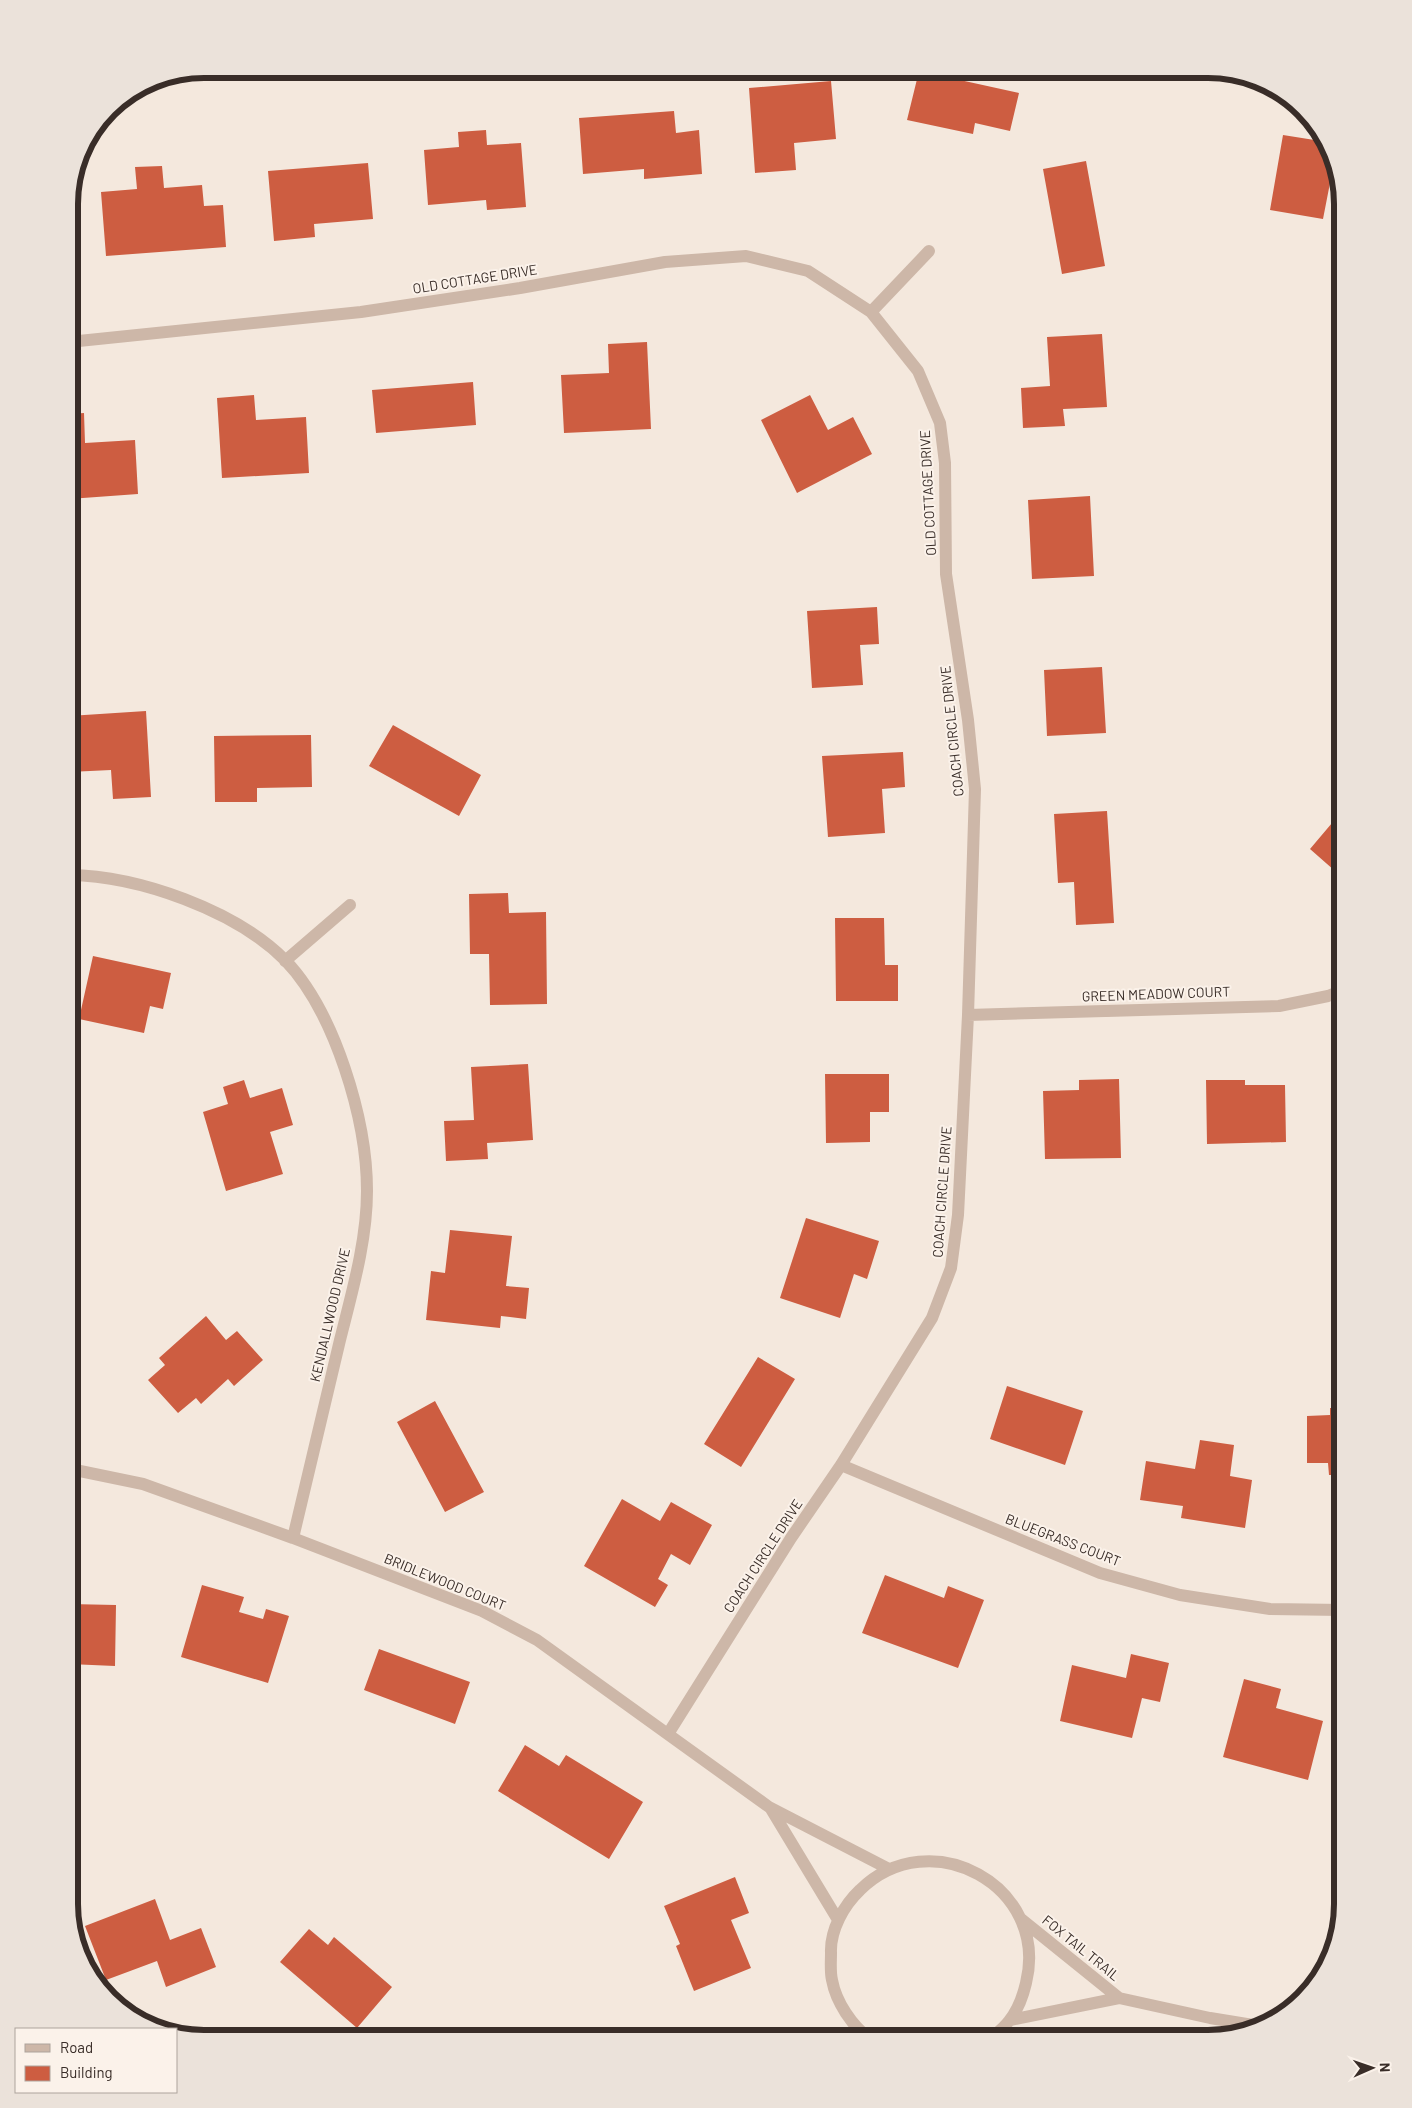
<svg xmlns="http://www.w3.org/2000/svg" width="1412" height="2108" font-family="Barlow,sans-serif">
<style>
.building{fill:#cd5d41}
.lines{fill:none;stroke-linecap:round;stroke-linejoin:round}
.street{stroke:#cdb7a8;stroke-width:12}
.labels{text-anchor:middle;stroke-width:4;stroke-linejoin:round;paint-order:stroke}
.street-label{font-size:14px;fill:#392d28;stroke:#fbf2ea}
.rim{fill:none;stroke:#392d28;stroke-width:6}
</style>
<rect width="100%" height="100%" fill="#f4e8dd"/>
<path class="building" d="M919 71 1019 93 1010 131 975 123 973 134 907 120Z
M831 81 836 139 794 143 796 170 755 173 749 88Z
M674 111 676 133 699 130 702 174 644 179V169L583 174 579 118Z
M486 130 487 145 521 143 526 207 487 210 486 200 428 205 424 150 459 147 458 132Z
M1283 135 1327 142 1338 184 1330 183 1323 219 1270 210Z
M1086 161 1105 266 1062 274 1043 169Z
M368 163 373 219 314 224 315 237 274 241 268 171Z
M162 166 164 188 202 185 204 206 223 205 226 247 106 256 101 192 137 189 135 167Z
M1102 334 1107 407 1063 409 1065 426 1023 428 1021 388 1050 386 1047 337Z
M647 342 651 429 564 433 561 375 609 373 608 344Z
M473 382 476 425 376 433 372 390Z
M254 395 256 420 306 417 309 473 222 478 217 398Z
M810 395 828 430 853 417 872 454 797 493 761 420Z
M84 413 85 443 135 440 138 494 69 499V414Z
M1090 496 1094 576 1032 579 1028 500Z
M877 607 879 644 860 645 863 685 812 688 807 611Z
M1102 667 1106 733 1047 736 1044 670Z
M146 711 151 797 113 799 111 770 69 772V716Z
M393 725 481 775 459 816 369 766Z
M311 735 312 787 257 788V802H215L214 736Z
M903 752 905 787 882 789 885 833 828 837 822 756Z
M1343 810V878L1310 849Z
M1107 811 1114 923 1076 925 1074 882 1058 883 1054 814Z
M508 893 509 913 546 912 547 1004 490 1005 489 954H470L469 894Z
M835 918H884L885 965H898V1001H836Z
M93 956 171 973 163 1009 150 1006 144 1033 79 1019Z
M528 1064 533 1140 487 1143 488 1159 446 1161 444 1121 474 1120 471 1067Z
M825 1074H889V1112H870V1142L826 1143Z
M1119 1079 1121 1158 1045 1159 1043 1091 1079 1090V1080Z
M244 1080 250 1098 282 1088 293 1125 270 1132 283 1174 226 1191 203 1112 228 1104 223 1087Z
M1206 1080H1245V1085H1285L1286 1142 1207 1144Z
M806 1218 879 1241 867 1279 854 1274 840 1318 780 1298Z
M450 1230 512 1236 506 1286 529 1288 526 1319 501 1316 500 1328 426 1320 431 1271 445 1273Z
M206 1316 226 1340 237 1331 263 1360 234 1386 228 1379 201 1404 196 1398 178 1413 148 1380 165 1365 159 1358Z
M69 1327H71L74 1384 69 1385Z
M758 1357 795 1379 741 1467 704 1444Z
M1007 1386 1083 1411 1065 1465 990 1439Z
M435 1401 484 1492 445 1512 397 1422Z
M1330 1408H1343V1475H1329L1328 1463H1307V1416L1330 1415Z
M1200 1440 1234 1445 1230 1476 1252 1480 1245 1528 1181 1518 1183 1506 1140 1500 1146 1461 1195 1469Z
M622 1499 660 1521 671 1502 712 1525 690 1565 671 1554 658 1579 668 1585 655 1607 584 1566Z
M885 1575 944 1598 948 1586 984 1600 958 1668 862 1633Z
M202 1585 244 1597 239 1612 263 1619 266 1609 289 1616 268 1683 181 1657Z
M69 1604 116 1605 115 1666 69 1664Z
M379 1649 470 1682 455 1724 364 1690Z
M1131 1654 1169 1663 1160 1702 1142 1698 1132 1738 1060 1721 1072 1665 1126 1678Z
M1244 1679 1281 1689 1276 1708 1323 1721 1308 1780 1223 1757Z
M525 1745 559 1766 566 1755 643 1802 609 1859 498 1791Z
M735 1877 749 1913 731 1920 751 1968 694 1991 676 1946 680 1944 664 1906Z
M155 1899 170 1940 201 1928 216 1967 166 1987 157 1961 106 1980 85 1926Z
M309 1929 328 1945 334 1937 392 1987 357 2028 280 1962Z"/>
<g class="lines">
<path class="street" d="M871 312 929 251
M69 342 361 312 520 288 665 262 746 256 808 271 871 312 918 371 940 423 945 463 946 574 968 720 975 789 968 1015 958 1215 951 1268 932 1318 841 1465 791 1538 668 1734
M69 875C139 876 235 910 285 960 335 1012 367 1120 367 1191 367 1241 352 1292 340 1340 324 1406 309 1472 293 1538
M285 961 350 905
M968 1015 1279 1006 1328 996 1343 990
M841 1465 1100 1573 1180 1595 1270 1609 1343 1610
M69 1471H80L143 1484 293 1538 482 1611 537 1640 769 1807 889 1869
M771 1809 838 1920
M1021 1919 1119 1998
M1010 2020 1119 1998 1210 2018 1259 2026
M870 2039C852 2026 836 2002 832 1980 830 1972 831 1962 831 1953 830 1930 844 1905 860 1890 930 1821 1050 1886 1026 1983 1023 1996 1018 2010 1009 2021 1004 2028 997 2033 990 2039"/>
</g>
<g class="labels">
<g class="street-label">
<text transform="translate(475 279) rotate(-9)" y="5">OLD COTTAGE DRIVE</text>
<text transform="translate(928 493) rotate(-93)" y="5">OLD COTTAGE DRIVE</text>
<text transform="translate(952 731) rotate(-96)" y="5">COACH CIRCLE DRIVE</text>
<text transform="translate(1156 994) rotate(-2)" y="5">GREEN MEADOW COURT</text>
<text transform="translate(942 1192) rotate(-86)" y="5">COACH CIRCLE DRIVE</text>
<text transform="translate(330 1315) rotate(-77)" y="5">KENDALLWOOD DRIVE</text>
<text transform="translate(1063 1540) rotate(21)" y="5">BLUEGRASS COURT</text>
<text transform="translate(763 1556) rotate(-57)" y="5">COACH CIRCLE DRIVE</text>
<text transform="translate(445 1582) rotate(22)" y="5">BRIDLEWOOD COURT</text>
<text transform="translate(1081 1948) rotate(39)" y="5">FOX TAIL TRAIL</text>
</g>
</g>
<path d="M0 0H1412V2108H0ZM204 78H1208A126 126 0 0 1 1334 204V1904A126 126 0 0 1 1208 2030H204A126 126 0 0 1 78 1904V204A126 126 0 0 1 204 78Z" fill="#ebe2da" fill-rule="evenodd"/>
<path class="rim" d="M204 78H1208A126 126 0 0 1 1334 204V1904A126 126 0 0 1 1208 2030H204A126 126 0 0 1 78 1904V204A126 126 0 0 1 204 78Z"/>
<rect x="15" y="2028" width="162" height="65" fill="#fbf2ea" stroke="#ada39c"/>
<rect x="25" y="2044" width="25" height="8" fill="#cdb7a8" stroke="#ada39c"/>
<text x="60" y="2053" font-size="15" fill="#392d28">Road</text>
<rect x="25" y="2066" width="25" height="15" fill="#cd5d41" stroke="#ada39c"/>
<text x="60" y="2078" font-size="15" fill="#392d28">Building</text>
<g transform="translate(1372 2068) rotate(88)" stroke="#fbf2ea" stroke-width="4" paint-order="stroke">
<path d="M0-4L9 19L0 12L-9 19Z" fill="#392d28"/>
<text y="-8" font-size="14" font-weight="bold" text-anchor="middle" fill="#392d28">N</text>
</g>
</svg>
